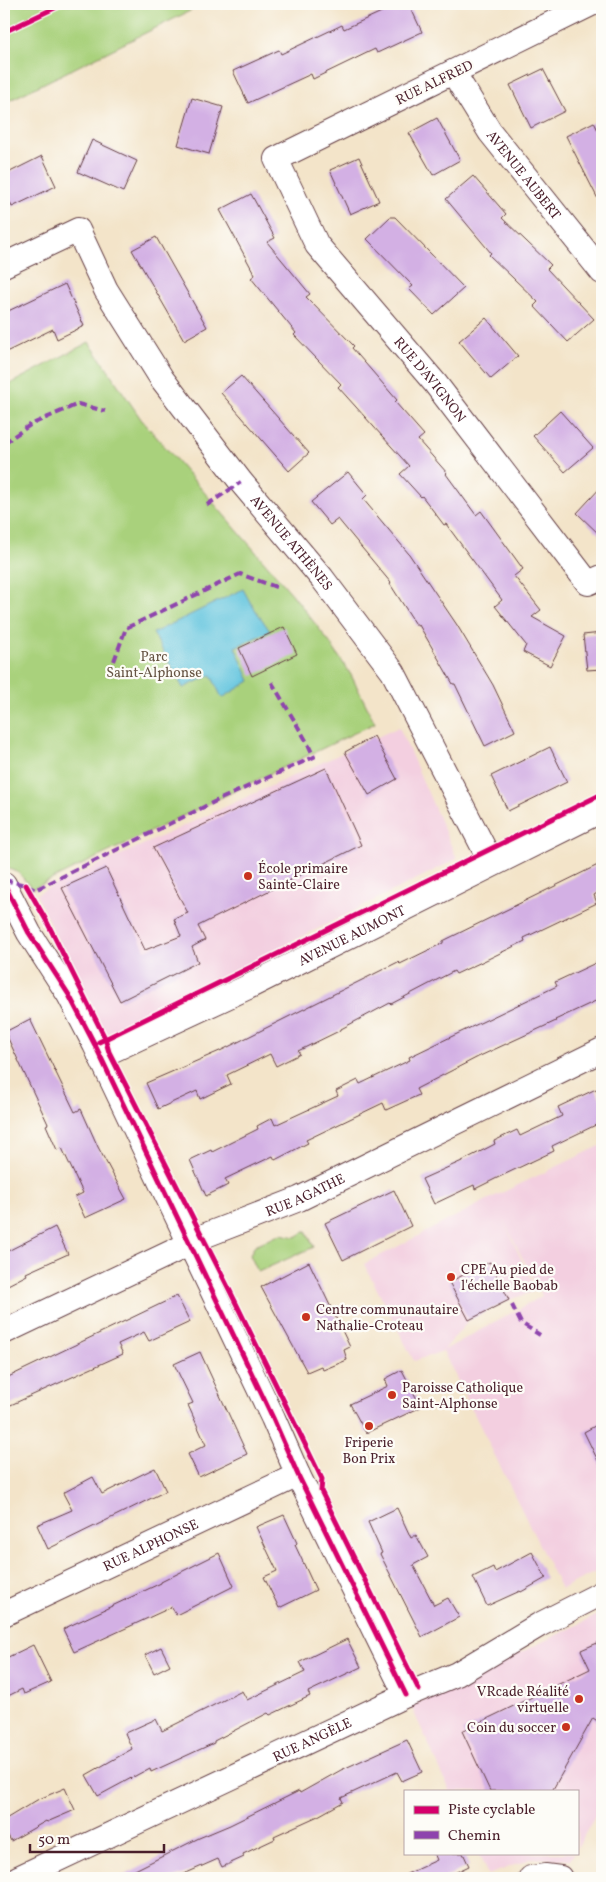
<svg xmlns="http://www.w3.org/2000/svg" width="606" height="1882" font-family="Vollkorn,serif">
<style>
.built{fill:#f3cfe0;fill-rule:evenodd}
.green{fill:#a9d17c;stroke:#7a7854}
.water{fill:#60c4de;stroke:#557284}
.building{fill:#d3b0e4}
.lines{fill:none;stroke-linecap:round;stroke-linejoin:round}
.minor-casing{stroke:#633d43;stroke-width:26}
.minor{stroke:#fff;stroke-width:24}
.quiet{stroke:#8e44ad;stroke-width:4;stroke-dasharray:8 4;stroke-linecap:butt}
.cycleway-casing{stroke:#fdfcf7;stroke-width:8}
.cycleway{stroke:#d6006c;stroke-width:5}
.poi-dot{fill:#c8321e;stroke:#fdfcf7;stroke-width:2}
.labels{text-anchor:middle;stroke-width:4.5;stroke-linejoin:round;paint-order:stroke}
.street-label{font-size:14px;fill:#4a1f2b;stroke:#fdfcf7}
.park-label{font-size:14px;fill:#665443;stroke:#fdfcf7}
.poi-label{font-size:14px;fill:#4a1f2b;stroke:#fdfcf7;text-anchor:start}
</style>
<rect width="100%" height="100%" fill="#fdfcf7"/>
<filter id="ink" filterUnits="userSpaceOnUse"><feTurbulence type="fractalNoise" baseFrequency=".02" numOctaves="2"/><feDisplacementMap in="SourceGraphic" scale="10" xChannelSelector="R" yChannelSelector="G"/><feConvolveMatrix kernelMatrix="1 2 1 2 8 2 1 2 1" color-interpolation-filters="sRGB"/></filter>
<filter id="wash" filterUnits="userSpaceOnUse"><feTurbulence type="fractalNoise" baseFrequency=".0096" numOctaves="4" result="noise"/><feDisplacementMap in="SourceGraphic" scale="20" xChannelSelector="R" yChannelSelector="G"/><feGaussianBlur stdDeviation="1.12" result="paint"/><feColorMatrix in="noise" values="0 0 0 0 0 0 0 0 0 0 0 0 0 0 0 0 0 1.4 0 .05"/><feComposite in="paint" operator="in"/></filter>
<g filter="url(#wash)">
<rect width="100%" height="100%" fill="#f3e4c9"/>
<path class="built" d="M399 727 457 859 103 1036 36 894Z
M602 1145V1569L561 1589 443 1351 414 1361 364 1264 491 1198ZM503 1220 542 1296 444 1350 469 1320 509 1300 536 1291Z
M602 1613V1804L577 1848V1791H450L411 1706Z
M478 1853H574L570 1860 533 1858 488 1875Z"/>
<path class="green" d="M4 4H204L4 103Z
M89 342 141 419 293 595 330 643 351 675 375 723 32 889 19 873 4 867V387Z
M306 1231 314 1247 258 1272 250 1255 255 1245 281 1234 296 1237Z"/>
<path class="water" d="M243 589 250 602 270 631 235 647 250 681 222 698 211 675 183 688 153 633Z"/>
<g id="blocks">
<path class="building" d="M399 4H409L422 32 377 53 375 49 313 79 311 74 248 103 233 71 279 50 281 54 342 25 344 29Z
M543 69 565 111 531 128 510 85Z
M192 98 223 107 209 154 178 145Z
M437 118 460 160 433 175 409 133Z
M594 122 602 139V207L566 136Z
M92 140 137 161 123 192 78 172Z
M42 156 56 186 12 207 4 190V175Z
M359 157 379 201 350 214 330 170Z
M473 176 506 214 502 218 551 265 547 269 594 319 568 342 534 306 538 302 489 255 491 253 446 199Z
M251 194 275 238 267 242 310 294 306 297 354 346 352 348 397 400 395 402 424 435 418 440 447 473 446 474 476 515 481 511 523 569 514 576 541 610 532 617 566 636 550 666 523 652 526 645 495 606 502 600 446 524 444 525 422 496 421 497 400 474 409 466 338 387 341 384 294 335 296 333 251 278 255 275 220 210Z
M390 217H395L464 288 434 315 409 289 413 286 367 239Z
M156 237 207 327 184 340 132 250Z
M65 284 84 326 57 339 53 329 4 353V313Z
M486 318 518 356 491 379 459 341Z
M241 376 309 453 289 471 221 393Z
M560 411 593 448 565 472 533 436Z
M348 472 367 495 363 499 409 554 457 625 493 685 515 731 485 746 455 684H453L419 625 417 626 390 584 391 583 338 519 330 525 311 502Z
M602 486V537L577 513Z
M284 627 297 654 252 676 239 648Z
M602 633V669L587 670 583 635Z
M374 736 397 779 369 795 345 752Z
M550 747 567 782 508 811 491 776Z
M326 768 361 845 198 926 205 940 192 947 198 962 120 1001 62 888 106 868 145 950 181 936 174 919 188 913 153 848Z
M602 863V890L594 895 597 903 524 938 525 941 488 959 456 974 454 971 391 1004 390 1003 341 1029V1030L298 1051 300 1054 276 1066 270 1054 227 1075 231 1084 200 1099 197 1091 158 1109 146 1083 222 1050 398 962 400 964 443 943V941Z
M602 960V998L555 1020 556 1021 480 1056 416 1089 419 1095 386 1110 383 1103 306 1140 308 1143 275 1160 273 1156 225 1179 228 1185 206 1196 190 1160 211 1150 212 1152 258 1129 257 1126 272 1118 275 1125 338 1096 336 1091 358 1080 360 1084 410 1060 409 1057 557 986 555 982Z
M30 1019 75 1112 81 1109 98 1147 126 1199 85 1218 75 1197 83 1193 62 1148 57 1150 46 1125 48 1124 5 1032Z
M596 1089 602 1102V1122L552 1146 554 1151 497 1178 475 1189 474 1185 434 1204 422 1179 462 1161 495 1144 494 1141 517 1130 520 1136 562 1116 558 1107Z
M394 1190 411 1226 343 1260 325 1223Z
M55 1227 68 1254 26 1273 27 1275 4 1287V1253Z
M309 1262 350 1347 344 1350 347 1360 323 1370 321 1366 307 1372 261 1287Z
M490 1262 509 1300 469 1320 449 1282Z
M177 1296 190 1322 149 1341 144 1332 118 1344 123 1354 4 1408V1379Z
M200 1352 247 1454 199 1477 188 1454 206 1445 188 1405 193 1403 174 1364Z
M402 1370 421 1407 366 1433 350 1404 388 1386 385 1379Z
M602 1422V1469L584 1432Z
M155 1468 166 1491 48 1549 37 1525 72 1510 63 1493 93 1477 102 1494Z
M397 1508 411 1538 416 1535 428 1557 413 1565 434 1605 448 1598 459 1617 422 1637 380 1554 382 1553 368 1522Z
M284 1515 297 1543 295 1545 316 1590 279 1608 264 1577 277 1571 256 1527Z
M532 1552 546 1578 521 1592 520 1591 487 1606 473 1577 493 1567 495 1572Z
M219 1553 234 1586 176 1615 172 1607 74 1652 63 1629 161 1583V1582Z
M347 1639 361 1667 308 1692 310 1696 270 1715 268 1713 214 1741V1743L151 1772 150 1768 98 1796 86 1775 132 1749 125 1733 156 1719 162 1731 242 1691 247 1700 305 1672 300 1662Z
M602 1641V1724L593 1718 552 1791H490L462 1731 590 1669 581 1650Z
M33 1645 51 1682 24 1694 22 1689 4 1698V1659Z
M161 1647 170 1665 154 1673 145 1655Z
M407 1740 422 1772 402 1781 397 1772 341 1798 343 1802 318 1816 274 1836 275 1839 243 1854 244 1857 222 1867 218 1859 175 1878H119L199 1838 230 1825 299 1791 300 1793 341 1770Z
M65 1788 75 1810 47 1822 46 1821 11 1841 4 1828V1820L37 1800Z
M434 1853H463L469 1866 444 1878H398L437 1860Z"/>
</g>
</g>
<g filter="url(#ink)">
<use href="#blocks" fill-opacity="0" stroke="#633d43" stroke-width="1"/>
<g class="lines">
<g class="minor-casing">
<g id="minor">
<path id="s1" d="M591 4 276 159 317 245 435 383 588 583 602 577"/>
<path id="s2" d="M453 72 490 132 602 272"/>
<path id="s3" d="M4 265 78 230 106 290 162 379 241 482 322 578 393 672 492 864"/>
<path d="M4 884 29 933 69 995 95 1045 273 1418 298 1475 406 1695"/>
<path id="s4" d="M100 1056 248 987 602 810"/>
<path id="s5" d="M4 1332 189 1244 201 1237 299 1199 602 1050"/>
<path id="s6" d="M4 1614 298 1475"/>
<path id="s7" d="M18 1878 406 1695 457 1674 539 1625 602 1593"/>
<path d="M531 1878 545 1876 560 1878"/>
</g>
</g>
<use href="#minor" class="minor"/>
<path class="quiet" d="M4 443 30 425 78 404 105 411
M207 505 241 482
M114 661 126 628 240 574 276 587
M4 880 26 885 35 890 216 801 314 757 307 742 271 681
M512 1305 521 1323 540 1335"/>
<g class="cycleway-casing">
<path id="cycleway" d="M4 32 63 4
M4 884 29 933 69 995 95 1045 273 1418 298 1475 406 1695
M26 885 46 920 105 1038 109 1052 230 1291 322 1479 321 1491 419 1690
M99 1042 602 794"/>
</g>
<use href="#cycleway" class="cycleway"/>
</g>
</g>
<g class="poi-dot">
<circle cx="248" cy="876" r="5"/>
<circle cx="451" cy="1277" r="5"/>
<circle cx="306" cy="1317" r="5"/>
<circle cx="392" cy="1395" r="5"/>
<circle cx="369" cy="1426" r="5"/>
<circle cx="579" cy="1699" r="5"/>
<circle cx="566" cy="1727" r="5"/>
</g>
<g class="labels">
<g class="street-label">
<text transform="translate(434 82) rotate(-26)" y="5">RUE ALFRED</text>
<text dy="5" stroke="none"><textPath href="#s2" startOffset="125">AVENUE AUBERT</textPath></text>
<text dy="5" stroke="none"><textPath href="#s1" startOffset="622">RUE D'AVIGNON</textPath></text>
<text dy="5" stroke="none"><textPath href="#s3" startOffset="462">AVENUE ATHÈNES</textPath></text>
<text dy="5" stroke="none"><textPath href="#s4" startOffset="279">AVENUE AUMONT</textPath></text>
<text dy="5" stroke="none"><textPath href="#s5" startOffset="331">RUE AGATHE</textPath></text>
<text dy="5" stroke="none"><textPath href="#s6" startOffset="162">RUE ALPHONSE</textPath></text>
<text dy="5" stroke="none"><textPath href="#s7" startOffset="325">RUE ANGÈLE</textPath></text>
</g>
<g class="park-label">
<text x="154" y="661">Parc<tspan x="154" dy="16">Saint-Alphonse</tspan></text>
</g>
<g class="poi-label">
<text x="258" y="873">École primaire<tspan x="258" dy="16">Sainte-Claire</tspan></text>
<text x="461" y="1274">CPE Au pied de<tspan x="461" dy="16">l'échelle Baobab</tspan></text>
<text x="316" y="1314">Centre communautaire<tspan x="316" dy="16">Nathalie-Croteau</tspan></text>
<text x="402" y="1392">Paroisse Catholique<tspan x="402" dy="16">Saint-Alphonse</tspan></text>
<text x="369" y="1447" text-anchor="middle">Friperie<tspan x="369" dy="16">Bon Prix</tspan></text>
<text x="569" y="1696" text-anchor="end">VRcade Réalité<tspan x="569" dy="16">virtuelle</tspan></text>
<text x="556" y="1732" text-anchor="end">Coin du soccer</text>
</g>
</g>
<rect width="606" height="1882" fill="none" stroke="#fdfcf7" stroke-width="20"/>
<rect x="404" y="1790" width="175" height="65" fill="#fdfcf7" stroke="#b5a4a5"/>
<rect x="414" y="1806" width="25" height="8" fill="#d6006c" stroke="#b5a4a5"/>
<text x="448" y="1814" font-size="15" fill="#4a1f2b">Piste cyclable</text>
<rect x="414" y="1831" width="25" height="8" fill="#8e44ad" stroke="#b5a4a5"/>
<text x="448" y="1840" font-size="15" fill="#4a1f2b">Chemin</text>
<path d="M30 1844v8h134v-8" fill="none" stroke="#4a1f2b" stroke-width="2.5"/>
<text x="38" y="1844" font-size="15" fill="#4a1f2b" stroke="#fdfcf7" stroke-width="4" paint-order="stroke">50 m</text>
</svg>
